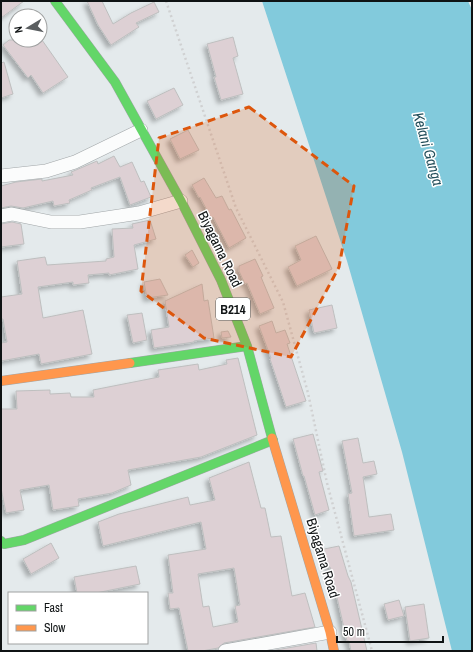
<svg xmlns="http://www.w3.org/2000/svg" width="473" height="652" font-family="'Archivo Narrow',sans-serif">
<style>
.water{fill:#82cadc}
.building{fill:#ddd0d4;stroke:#bebfbf;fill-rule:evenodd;filter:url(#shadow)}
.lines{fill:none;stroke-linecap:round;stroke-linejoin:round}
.street-casing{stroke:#a1a6a8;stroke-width:14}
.fast-casing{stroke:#a1a6a8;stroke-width:10}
.slow-casing{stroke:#a1a6a8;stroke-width:10}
.path{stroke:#d0d1d2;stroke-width:2.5;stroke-dasharray:2 3;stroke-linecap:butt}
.street{stroke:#fbfcfc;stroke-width:13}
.fast{stroke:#63d668;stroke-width:9}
.slow{stroke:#ff974d;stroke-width:9}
.marked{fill:#dd560c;fill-opacity:0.2;stroke:#dd560c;stroke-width:3;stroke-dasharray:8 5;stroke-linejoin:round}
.labels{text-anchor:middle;stroke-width:3;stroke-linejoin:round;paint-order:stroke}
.shield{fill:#fff;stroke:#575a5a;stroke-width:1}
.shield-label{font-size:13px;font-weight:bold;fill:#0f1314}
.street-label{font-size:14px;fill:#0f1314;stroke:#fff}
.water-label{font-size:15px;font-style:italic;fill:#244f5b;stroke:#fff}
</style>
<defs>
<filter id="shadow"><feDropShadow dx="-3.5" dy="3.5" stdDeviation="2" flood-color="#0004"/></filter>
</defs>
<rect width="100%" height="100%" fill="#e4eaec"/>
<path class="water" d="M262 1H468L472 10V651H452L402 452 347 261Z"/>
<path class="building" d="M1 1H24L1 18Z
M87 1H102L113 24 131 13 154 2 159 12 136 23 139 27 111 45 98 25Z
M233 37 238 56 233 58 243 94 221 100 214 77H216L207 44Z
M9 40H42L68 77 43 93 31 75 28 78 3 45Z
M4 62 13 94 1 98V63Z
M174 88 183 105 156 119 147 101Z
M188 130 199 150 180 159 170 139Z
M114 156 120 167 132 162 141 182 144 181 151 197 130 205 120 177 91 188 92 190 69 200 70 203 54 206 53 201 23 208 11 206 1 208V186L16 182 42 179V181L73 175 71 172 76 170 97 161 98 164Z
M204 178 216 198 222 196 229 210 231 209 246 238 229 248 213 217 211 218 200 197 199 198 192 185Z
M150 220 156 239 134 245 138 269 109 275V273L88 275 89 283 73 285V282L38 287 43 318 83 310 92 354 41 364 39 354 1 361V343L7 342 3 319H1V297L22 294 17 261 45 257 47 265 106 261V259L114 257 112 229 133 228 132 224Z
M12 222 21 224 24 244 1 247V224Z
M316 236 332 269 297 286 288 267 301 260 295 246Z
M192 250 199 263 193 267 185 255Z
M255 259 263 276 261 277 274 308 260 314 247 283 245 284 239 271V266Z
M160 279 168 295 147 298 144 282Z
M202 284 204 301 208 300 214 338 194 341V342L154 348 151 330 169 327 165 301Z
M332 305 337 328 314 333 309 310Z
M142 313 147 340 133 343 127 315Z
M272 321 276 333 285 330 290 343 287 344 306 401 286 407 270 359 271 358 259 326Z
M228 331 231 337 222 338 221 332Z
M238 358 257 435 201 457 128 470 131 485 112 493 78 499 79 506 53 510 49 485 20 490 24 510 6 513 1 488V409H17L16 391 50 390V394L70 393 71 397H94L93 390 159 377 158 370 198 364 199 370 227 364 226 360Z
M313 434 323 471 319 472 329 510 315 515 304 476H303L293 439Z
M358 438 363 463 374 461 377 474 363 477 369 517 391 514 394 530 354 536 348 494 352 493 342 441Z
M249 462 261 508H265L271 537 281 536 292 596 305 593 315 627 224 643 218 648 202 651H188L179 608 170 609 168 593H173L168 555 206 549 201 522 103 546 98 522 119 514 188 497 190 505 215 500 209 478ZM234 568 240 605 235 606 238 622 213 627 209 606 203 607 198 574Z
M51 543 59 558 31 574 23 559Z
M339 546 348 576 351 582 367 651H351L349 641H347L330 567H328L324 549Z
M136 566 140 584 96 593H77L74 577Z
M399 600 404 616 388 620 384 604Z
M424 604 429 638 410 641 405 607Z
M316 643 317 651H270Z"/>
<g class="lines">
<g class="street-casing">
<path id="street" d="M1 176 46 171 75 162 141 130
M1 216 12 214 51 222H80L139 213 181 201
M225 651 330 632"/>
</g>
<g class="fast-casing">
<path id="fast" d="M55 1 115 82 181 201 221 280 247 346 272 438
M130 363 247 346
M1 541 4 544 24 540 273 440"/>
</g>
<g class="slow-casing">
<path id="slow" d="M1 381 130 363
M272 438 330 632 334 651"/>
</g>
<path class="path" d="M166 1 236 208 283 302 308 393 327 483 372 651"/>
<use href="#street" class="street"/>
<use href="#fast" class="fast"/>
<use href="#slow" class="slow"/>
</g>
<path class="marked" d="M249 107 354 186 339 267 291 357 204 338 141 291 159 138Z"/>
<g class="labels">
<rect class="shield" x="216" y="298" width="34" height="22" rx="3"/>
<g class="shield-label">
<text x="233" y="314">B214</text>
</g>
<g class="street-label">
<text transform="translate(220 249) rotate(64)" y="5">Biyagama Road</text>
<text transform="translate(323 558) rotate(73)" y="5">Biyagama Road</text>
</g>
<g class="water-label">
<text transform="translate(428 149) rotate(74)" y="5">Kelani Ganga</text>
</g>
</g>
<rect width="473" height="652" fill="none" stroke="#0f1314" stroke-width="4"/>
<rect x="8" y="592" width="140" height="52" fill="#ffffff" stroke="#9fa1a1"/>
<rect x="16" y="605" width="20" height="6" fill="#63d668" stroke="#9fa1a1"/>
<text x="44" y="612" font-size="12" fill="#0f1314">Fast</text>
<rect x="16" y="625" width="20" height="6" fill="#ff974d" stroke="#9fa1a1"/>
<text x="44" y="632" font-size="12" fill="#0f1314">Slow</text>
<g transform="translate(28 28) rotate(260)"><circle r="19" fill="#ffffff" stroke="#9fa1a1"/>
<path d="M0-3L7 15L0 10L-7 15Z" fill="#5a5e60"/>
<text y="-6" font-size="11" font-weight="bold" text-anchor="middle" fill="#0f1314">N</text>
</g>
<path d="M337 636v6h106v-6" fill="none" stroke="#0f1314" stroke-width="2"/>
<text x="343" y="636" font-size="12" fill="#0f1314" stroke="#ffffff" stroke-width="3" paint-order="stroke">50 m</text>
</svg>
